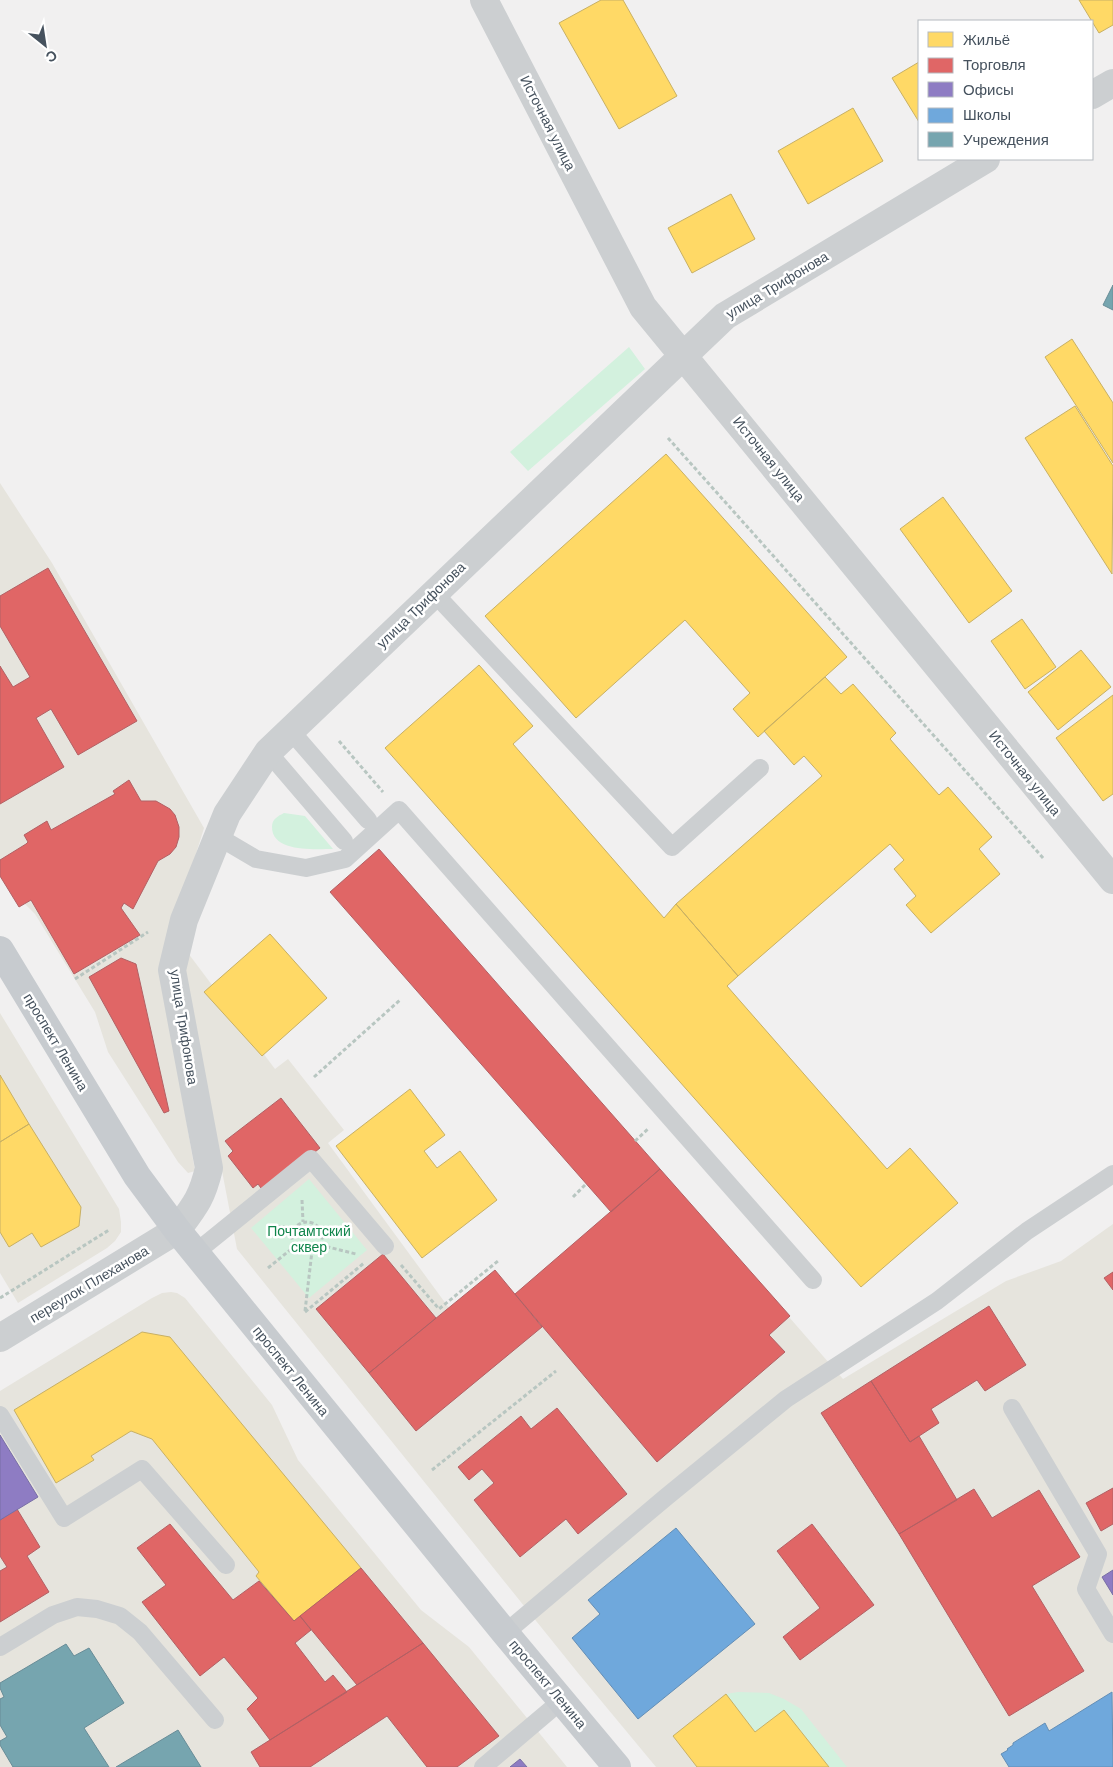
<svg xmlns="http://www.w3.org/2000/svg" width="1113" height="1767" font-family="'Work Sans',sans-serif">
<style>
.commercial{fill:#e6e4dd}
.green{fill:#d3f1de}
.homes{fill:#ffd966;stroke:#c8b064}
.shops{fill:#e06666;stroke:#b26064}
.offices{fill:#8e7cc3;stroke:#786fa5}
.schools{fill:#6fa8dc;stroke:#638eb6}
.public{fill:#76a5af;stroke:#688c97}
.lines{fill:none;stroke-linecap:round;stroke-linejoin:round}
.path{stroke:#b8c6c1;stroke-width:3;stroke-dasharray:4 2.5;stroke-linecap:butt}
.lane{stroke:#cccfd1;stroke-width:18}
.street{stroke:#cccfd1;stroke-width:28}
.primary{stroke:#c7cbcf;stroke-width:28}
.labels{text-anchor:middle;stroke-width:5;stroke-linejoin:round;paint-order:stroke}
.street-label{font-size:14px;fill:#46525e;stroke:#fff}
.park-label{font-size:14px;fill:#10854b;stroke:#fff}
</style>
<rect width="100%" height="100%" fill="#f1f0f0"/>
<path class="commercial" d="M0 483 52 563 204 828 160 970 195 1171 188 1173 178 1162 108 1052 95 1012 35 914 5 884 0 877Z
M188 953 275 1069 288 1059 344 1130 328 1143 449 1308 495 1270 515 1294 660 1169 843 1379 1006 1281 1061 1261 1113 1224V1767H656L578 1673 237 1249 184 973Z
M0 1013 119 1209 121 1222V1232L115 1241 107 1248 18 1303 0 1273Z
M171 1292 177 1293 185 1298 272 1405 298 1460 421 1610 469 1647 567 1767H0V1391L152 1298 162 1293Z"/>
<path class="green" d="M629 347 645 369 528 471 510 452Z
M284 813 305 816 333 849C316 849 272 853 272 827 272 819 278 816 284 813Z
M309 1179 367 1250 309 1298 251 1228Z
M738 1692 769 1693 784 1699 801 1709 847 1767H829L784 1710 755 1732 726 1694Z"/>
<path class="homes" d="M601 0H623L677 96 619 129 559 23Z
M1079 0H1113V25L1099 33Z
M919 62V122L892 78Z
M853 108 883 161 808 204 778 151Z
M731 194 755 239 692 273 668 228Z
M1072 339 1113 403V463L1045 357Z
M1075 406 1113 466 1112 574 1025 438Z
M666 454 847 657 758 737 733 709 750 693 685 620 576 718 485 616Z
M943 497 1012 591 969 623 900 529Z
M1022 619 1056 667 1025 689 991 641Z
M1081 650 1111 687 1058 730 1028 692Z
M479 665 533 726 513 744 664 918 676 904 738 976 727 986 887 1169 910 1148 958 1203 861 1287 385 748Z
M825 677 841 694 853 684 896 733 890 739 939 795 948 787 992 837 979 849 1000 874 931 933 906 905 916 896 894 869 904 860 890 844 738 976 676 904 822 776 804 756 794 765 764 731Z
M1113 695V794L1103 801 1056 738Z
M270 934 327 998 262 1056 204 992Z
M0 1075 29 1124 0 1142Z
M410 1089 445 1135 424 1151 437 1168 460 1151 497 1200 422 1258 336 1146Z
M29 1124 81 1207 79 1226 41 1247 32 1233 9 1247 0 1232V1142Z
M142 1332 170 1337 361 1568 294 1621 256 1576 259 1572 152 1439 131 1431 91 1456 94 1460 56 1483 14 1410Z
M726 1694 755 1732 784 1710 829 1767H697L673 1736Z"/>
<path class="shops" d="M48 568 137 721 78 755 51 709 36 718 64 767 0 804V666L13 687 30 677 0 626V596Z
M129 780 141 801H156L170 809 175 815 179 827V837L176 847 170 854 158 861 133 909 124 903 121 908 140 935 74 974 31 900 19 907 0 876V860L26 844 28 842 24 835 47 821 51 830 115 794 113 791Z
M379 849 660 1169 611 1212 330 892Z
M121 958 136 964 169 1111 164 1113 89 977Z
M281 1098 320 1148 264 1192 258 1184 253 1188 228 1156 233 1151 225 1141Z
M660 1169 790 1316 769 1335 785 1352 657 1462 515 1294Z
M383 1254 436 1318 369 1373 316 1309Z
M495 1270 542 1327 416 1431 369 1373Z
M1113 1272V1290L1104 1278Z
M989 1306 1026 1365 985 1391 977 1380 931 1409 939 1423 910 1442 871 1381Z
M871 1381 910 1442 919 1436 957 1500 899 1534 821 1413Z
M557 1408 627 1494 578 1534 566 1519 520 1557 474 1500 494 1483 482 1469 469 1480 458 1467 521 1416 531 1429Z
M1113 1488V1524L1101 1531 1086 1503Z
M974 1489 992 1518 1039 1490 1080 1557 1032 1586 1084 1671 1009 1716 899 1534Z
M17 1509 40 1547 27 1556 49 1592 0 1622V1571L7 1567 0 1556V1520Z
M170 1524 233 1600 259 1581 294 1621 300 1616 311 1630 295 1643 325 1682 333 1675 347 1692 270 1740 247 1709 258 1698 224 1657 200 1676 142 1602 166 1585 137 1548Z
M812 1524 874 1605 800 1660 783 1637 820 1608 777 1551Z
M361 1568 423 1643 357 1685 300 1616Z
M423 1643 499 1736 457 1767H427L387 1716 310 1767H260L251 1752Z"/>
<path class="offices" d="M0 1435 38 1497 0 1520Z
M1113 1570V1595L1102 1577Z
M520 1759 527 1767H510Z"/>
<path class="schools" d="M676 1528 755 1624 638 1719 572 1638 600 1614 588 1600Z
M1112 1692 1113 1767H1009L1001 1754 1008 1750 1007 1749 1013 1745V1743L1045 1723 1049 1731Z"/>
<path class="public" d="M1113 285V310L1103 305Z
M66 1644 74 1656 89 1648 124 1703 84 1728 109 1767H13L0 1745V1741L7 1737 0 1725V1699L4 1697 0 1688V1683Z
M178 1730 201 1767H116Z"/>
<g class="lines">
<path class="path" d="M668 438 1044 859
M339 741 383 792
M75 979 148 932
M314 1077 400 1000
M635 1141 648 1129
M573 1197 586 1184
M302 1200 303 1222
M292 1237a15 15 0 1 1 30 0a15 15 0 1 1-30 0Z
M270 1226 295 1228
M320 1245 356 1254
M401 1265 439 1309 498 1261
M268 1268 295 1246
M0 1298 109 1230
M305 1311 312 1251
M305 1312 364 1263
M432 1470 556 1371"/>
<path class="lane" d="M434 593 672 847 760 768
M290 730 368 820
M268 752 344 841
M217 836 256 859 306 868 345 859 399 810 813 1280
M195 1253 311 1159 385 1246
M1012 1408 1098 1554 1086 1589 1113 1634
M0 1415 64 1518 142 1469 226 1565
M505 1633 665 1498 786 1399 937 1301 1027 1231 1113 1174
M0 1647 53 1615 77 1607 97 1609 120 1616 140 1632 215 1720
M483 1767 561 1701"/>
<path class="street" d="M484 0 643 307 1113 880
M1092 95 1113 83
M0 1338 177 1230C195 1206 202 1198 209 1168L172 970 184 920 227 814 268 752 725 316 986 159"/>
<path class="primary" d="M0 950 137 1176 177 1230 505 1633 617 1767"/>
</g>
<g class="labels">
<g class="street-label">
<text transform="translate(548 123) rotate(63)" y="5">Источная улица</text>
<text transform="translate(777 285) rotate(-31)" y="5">улица Трифонова</text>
<text transform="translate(769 459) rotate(51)" y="5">Источная улица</text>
<text transform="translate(421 605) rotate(-44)" y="5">улица Трифонова</text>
<text transform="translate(1025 773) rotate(51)" y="5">Источная улица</text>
<text transform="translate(184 1027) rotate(81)" y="5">улица Трифонова</text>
<text transform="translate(56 1042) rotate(59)" y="5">проспект Ленина</text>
<text transform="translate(89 1284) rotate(-31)" y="5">переулок Плеханова</text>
<text transform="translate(291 1371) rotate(51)" y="5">проспект Ленина</text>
<text transform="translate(548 1684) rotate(50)" y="5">проспект Ленина</text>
</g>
<g class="park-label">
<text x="309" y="1236">Почтамтский<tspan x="309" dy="16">сквер</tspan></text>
</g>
</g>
<rect x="918" y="20" width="175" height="140" fill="#ffffff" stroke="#b5babf"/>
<rect x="928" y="32" width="25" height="15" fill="#ffd966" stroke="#b5babf"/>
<text x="963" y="45" font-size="15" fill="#46525e">Жильё</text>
<rect x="928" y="58" width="25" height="15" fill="#e06666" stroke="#b5babf"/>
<text x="963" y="70" font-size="15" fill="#46525e">Торговля</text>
<rect x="928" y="82" width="25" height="15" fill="#8e7cc3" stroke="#b5babf"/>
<text x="963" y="95" font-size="15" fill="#46525e">Офисы</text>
<rect x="928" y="108" width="25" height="15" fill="#6fa8dc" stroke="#b5babf"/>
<text x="963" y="120" font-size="15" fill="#46525e">Школы</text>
<rect x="928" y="132" width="25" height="15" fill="#76a5af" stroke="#b5babf"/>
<text x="963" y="145" font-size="15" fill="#46525e">Учреждения</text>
<g transform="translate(45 45) rotate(150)" stroke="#ffffff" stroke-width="4" paint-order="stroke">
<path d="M0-4L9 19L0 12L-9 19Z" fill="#46525e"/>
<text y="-8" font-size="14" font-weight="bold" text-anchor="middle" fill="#46525e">С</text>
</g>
</svg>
